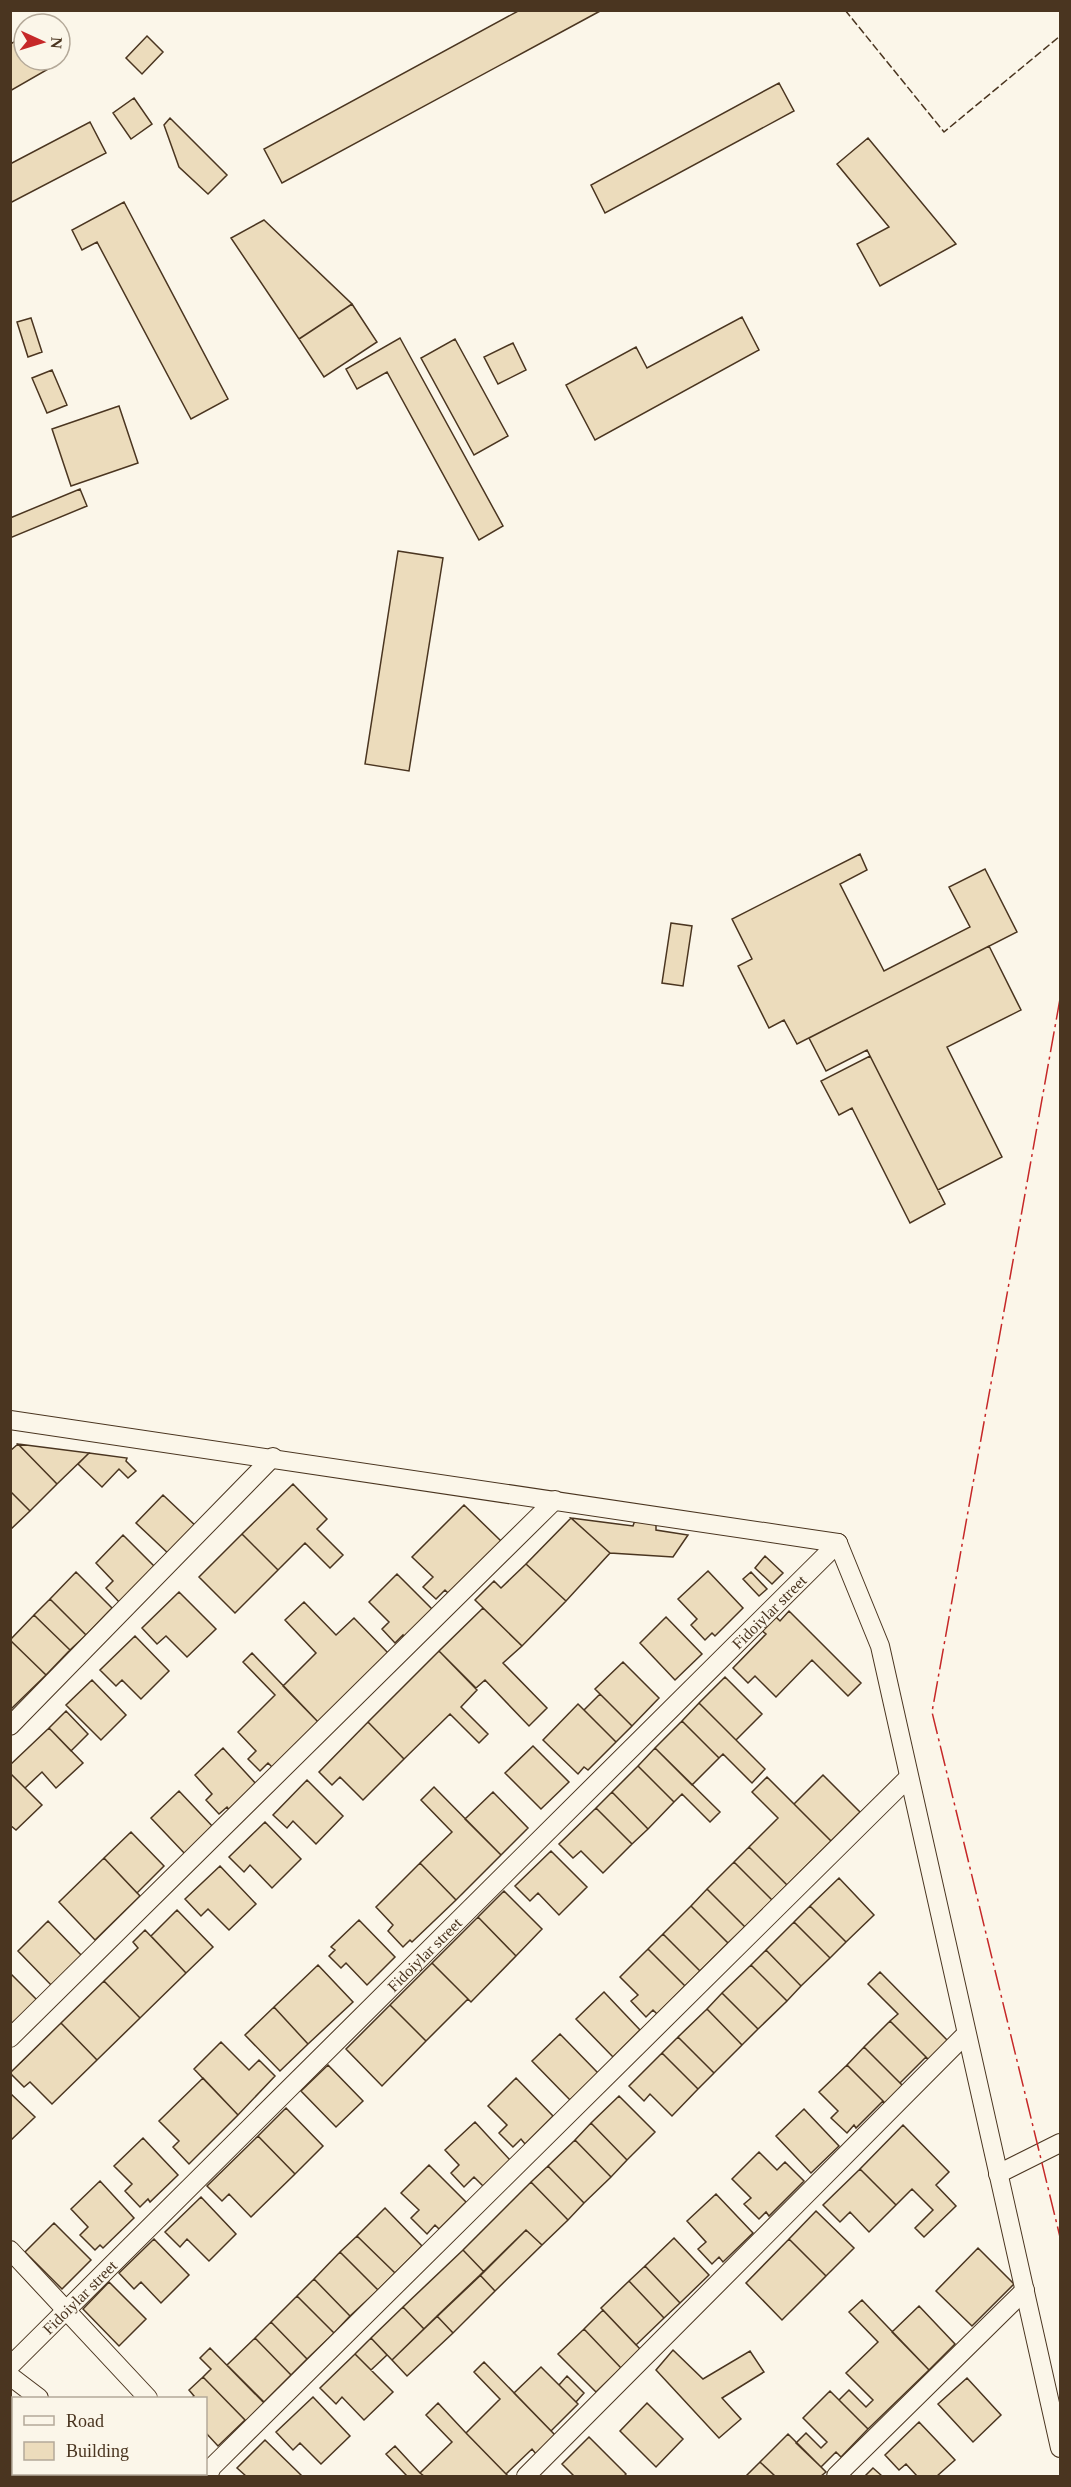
<svg xmlns="http://www.w3.org/2000/svg" width="1071" height="2487" font-family="Georgia,serif">
<style>
.lines{fill:none;stroke-linecap:round;stroke-linejoin:round}
.stream{stroke:#dcd4c6;stroke-width:6}
.building{fill:#ecdcbc;stroke:#4a3520;stroke-width:1.5}
.street-casing{stroke:#4a3520;stroke-width:20}
.street{stroke:#fbf6e9;stroke-width:18}
.fence{stroke:#4a3520;stroke-width:1.5;stroke-dasharray:8 3;stroke-linecap:butt}
.power{stroke:#c62828;stroke-width:1.5;stroke-dasharray:21 4.5 3 4.5;stroke-linecap:butt}
.labels{text-anchor:middle;stroke-width:4.5;stroke-linejoin:round;paint-order:stroke}
.street-label{font-size:16px;fill:#4a3520;stroke:#fbf6e9}
</style>
<rect width="100%" height="100%" fill="#fbf6e9"/>
<g class="lines">
<path class="stream" d="M10 2413 14 2415
M85 2474 89 2476"/>
</g>
<path class="building" d="M520 10H602L282 183 264 149Z
M147 36 163 52 142 74 126 58Z
M24 37V60H45L50 68 10 91V44Z
M779 83 794 111 605 213 591 185Z
M134 98 152 124 131 139 113 113Z
M170 118 227 175 208 194 179 167 164 125Z
M90 122 106 153 10 203V164Z
M868 138 956 244 880 286 857 244 889 227 837 164Z
M124 202 228 399 191 419 97 242 82 250 72 230Z
M264 220 352 304 299 339 231 238Z
M352 304 377 342 324 377 299 339Z
M742 317 759 350 595 440 566 385 636 347 647 368Z
M31 318 42 352 28 357 17 322Z
M400 338 503 526 479 540 387 372 357 389 346 369Z
M455 339 508 436 474 455 421 358Z
M513 343 526 370 498 384 484 357Z
M52 370 67 405 47 413 32 378Z
M119 406 138 463 71 486 52 429Z
M80 489 87 506 10 538V518Z
M398 551 443 558 409 771 365 764Z
M860 854 867 870 840 884 884 971 970 927 949 887 985 869 1017 932 797 1044 784 1020 769 1028 738 966 752 959 732 919Z
M671 923 692 926 683 986 662 983Z
M989 946 1021 1010 947 1047 1002 1157 938 1190 867 1050 826 1071 809 1038Z
M870 1056 945 1204 910 1223 852 1108 839 1115 821 1081Z
M18 1444 89 1453 57 1484Z
M18 1444 57 1484 30 1511 10 1491V1451Z
M89 1453 127 1458 126 1461 136 1471 128 1478 119 1469 102 1487 78 1464Z
M293 1484 327 1519 317 1529 343 1555 330 1568 305 1543 278 1570 242 1534Z
M10 1491 30 1511 10 1530Z
M163 1495 198 1528 171 1556 136 1523Z
M464 1505 501 1541 449 1594 445 1590 436 1599 423 1587 433 1577 412 1557Z
M571 1518 633 1526 635 1520 656 1523V1530L688 1535 673 1557 610 1553Z
M571 1518 610 1553 566 1601 526 1564Z
M242 1534 278 1570 235 1613 199 1577Z
M123 1535 159 1571 120 1603 106 1588 113 1581 96 1563Z
M765 1556 783 1573 772 1584 755 1568Z
M526 1564 566 1601 522 1646 475 1600 494 1581 501 1588Z
M708 1571 743 1608 715 1636 712 1633 705 1640 691 1625 697 1619 678 1599Z
M76 1572 112 1608 86 1635 50 1599Z
M751 1572 767 1589 759 1596 743 1579Z
M397 1574 434 1611 406 1639 403 1635 395 1643 382 1629 389 1622 369 1602Z
M179 1592 216 1629 187 1657 166 1636 157 1644 142 1628Z
M50 1599 86 1635 70 1650 34 1615Z
M304 1602 336 1635 354 1618 390 1655 320 1724 283 1686 316 1653 285 1620Z
M483 1608 522 1646 503 1663 547 1708 529 1726 485 1680 476 1688 439 1651Z
M789 1611 861 1683 848 1696 812 1660 776 1697 755 1676 748 1683 733 1668 766 1634 761 1630 775 1616 780 1621Z
M34 1615 70 1650 46 1675 10 1640Z
M666 1617 702 1654 675 1680 640 1643Z
M135 1636 169 1671 141 1699 122 1680 116 1686 100 1670Z
M10 1640 46 1675 10 1710Z
M439 1651 477 1690 461 1707 488 1734 479 1743 450 1714 404 1759 368 1722Z
M252 1653 320 1724 274 1769 268 1763 260 1771 248 1759 256 1751 238 1732 275 1695 243 1662Z
M623 1662 659 1698 632 1726 595 1689Z
M725 1677 762 1714 736 1740 699 1703Z
M92 1680 126 1715 101 1740 66 1705Z
M600 1694 632 1726 616 1742 584 1710Z
M699 1703 765 1769 752 1783 723 1754 719 1758 682 1721Z
M578 1704 616 1742 588 1770 584 1767 578 1774 543 1740Z
M66 1711 88 1734 71 1751 49 1728Z
M682 1721 719 1758 692 1785 655 1748Z
M368 1722 404 1759 363 1800 340 1777 332 1785 319 1772Z
M49 1728 83 1763 56 1788 42 1772 25 1788 10 1773V1765Z
M533 1746 569 1782 541 1809 505 1773Z
M223 1748 258 1786 231 1812 227 1807 219 1814 206 1800 212 1794 195 1775Z
M655 1748 720 1812 710 1822 682 1794 674 1802 638 1766Z
M638 1766 674 1802 648 1829 612 1792Z
M10 1773 42 1805 16 1830 10 1825Z
M823 1775 860 1812 831 1841 794 1804Z
M767 1777 831 1841 787 1885 749 1847 778 1818 752 1792Z
M307 1780 343 1816 316 1844 293 1821 287 1828 273 1815Z
M434 1787 501 1855 456 1900 420 1863 452 1832 421 1800Z
M179 1791 214 1828 186 1855 151 1818Z
M493 1792 528 1828 501 1855 465 1819Z
M612 1792 648 1829 632 1844 596 1808Z
M596 1808 632 1844 603 1873 581 1851 573 1858 559 1844Z
M265 1822 301 1859 272 1888 250 1865 244 1872 229 1857Z
M131 1832 164 1866 137 1893 104 1858Z
M749 1847 787 1885 772 1900 734 1862Z
M551 1851 587 1887 559 1915 538 1893 530 1901 515 1886Z
M104 1858 140 1896 95 1940 59 1902Z
M734 1862 772 1900 745 1927 707 1889Z
M420 1863 456 1900 412 1942 410 1940 403 1947 388 1931 393 1925 376 1907Z
M220 1866 256 1904 229 1930 208 1909 201 1916 185 1899Z
M839 1878 874 1915 846 1942 810 1906Z
M707 1889 745 1927 728 1943 691 1906Z
M504 1891 542 1929 516 1956 478 1917Z
M691 1906 728 1943 700 1971 663 1934Z
M810 1906 846 1942 830 1958 794 1922Z
M177 1910 213 1947 186 1973 151 1936Z
M478 1917 516 1956 471 2002 432 1963Z
M359 1920 395 1957 367 1985 346 1963 341 1968 329 1956 335 1950 331 1947Z
M48 1921 82 1956 52 1986 18 1951Z
M794 1922 830 1958 801 1986 766 1950Z
M145 1930 186 1973 140 2018 104 1981 138 1948 133 1942Z
M663 1934 700 1971 685 1986 648 1949Z
M648 1949 685 1986 657 2014 653 2010 646 2017 631 2001 638 1995 620 1977Z
M766 1950 801 1986 787 2001 751 1965Z
M432 1963 468 1999 426 2041 390 2005Z
M318 1965 353 2002 308 2044 274 2007Z
M751 1965 787 2001 758 2029 722 1993Z
M880 1972 950 2043 931 2062 890 2021 898 2014 868 1984Z
M10 1973 37 2000 10 2025Z
M104 1981 140 2018 97 2060 61 2023Z
M604 1992 640 2030 613 2057 576 2019Z
M722 1993 758 2029 742 2045 707 2009Z
M390 2005 426 2041 382 2086 346 2049Z
M274 2007 308 2044 280 2071 245 2035Z
M707 2009 742 2045 714 2073 678 2037Z
M890 2021 926 2057 900 2083 864 2047Z
M61 2023 97 2060 52 2104 30 2082 24 2087 10 2073Z
M560 2034 598 2073 570 2100 532 2061Z
M678 2037 714 2073 698 2089 662 2053Z
M221 2042 249 2070 259 2060 275 2076 238 2115 194 2069Z
M864 2047 905 2088 887 2105 847 2065Z
M662 2053 698 2089 672 2116 650 2094 644 2101 629 2086Z
M328 2065 363 2101 336 2127 301 2091Z
M847 2065 883 2101 856 2128 854 2125 847 2133 831 2118 838 2111 819 2092Z
M203 2078 238 2115 189 2164 173 2147 179 2141 159 2121Z
M516 2078 553 2116 525 2144 521 2139 513 2147 499 2133 507 2125 488 2106Z
M10 2093 35 2117 10 2141Z
M619 2096 655 2132 627 2160 591 2123Z
M286 2108 323 2146 295 2174 258 2136Z
M804 2109 839 2146 811 2173 776 2136Z
M475 2122 510 2160 483 2186 474 2177 464 2187 451 2173 459 2165 445 2150Z
M591 2123 627 2160 611 2177 575 2140Z
M903 2125 949 2172 936 2185 956 2206 924 2237 915 2228 933 2210 912 2189 896 2205 860 2169Z
M258 2136 295 2174 251 2217 229 2194 222 2201 207 2186Z
M143 2138 178 2175 150 2202 148 2199 140 2207 125 2191 132 2184 114 2166Z
M575 2140 611 2177 584 2203 548 2166Z
M759 2152 777 2170 785 2162 804 2181 769 2216 766 2212 759 2219 744 2204 751 2198 732 2179Z
M429 2165 466 2202 439 2229 435 2225 427 2234 411 2218 419 2210 401 2193Z
M548 2166 584 2203 568 2220 531 2182Z
M860 2169 896 2205 869 2232 850 2212 840 2222 823 2205Z
M100 2181 134 2218 103 2248 100 2245 95 2250 80 2235 88 2227 71 2209Z
M531 2182 568 2220 542 2245 526 2230 484 2272 463 2250Z
M716 2194 753 2233 723 2262 719 2257 712 2264 698 2249 706 2242 687 2221Z
M201 2197 236 2234 209 2261 187 2239 180 2247 165 2232Z
M385 2208 422 2246 395 2273 357 2236Z
M816 2211 854 2248 826 2276 789 2239Z
M54 2223 91 2260 62 2289 25 2252Z
M526 2230 542 2245 495 2291 480 2275Z
M357 2236 395 2273 378 2290 340 2252Z
M674 2238 709 2275 680 2303 645 2266Z
M154 2239 189 2275 161 2303 141 2282 134 2289 119 2273Z
M789 2239 826 2276 782 2320 746 2283Z
M978 2248 1014 2284 972 2326 936 2291Z
M463 2250 484 2272 424 2329 403 2307Z
M340 2252 378 2290 350 2316 314 2279Z
M645 2266 680 2303 664 2318 629 2281Z
M480 2275 495 2291 453 2333 437 2316Z
M314 2279 350 2316 334 2333 297 2296Z
M629 2281 664 2318 636 2345 601 2308Z
M109 2282 146 2319 119 2346 83 2309Z
M297 2296 334 2333 307 2359 271 2322Z
M862 2300 929 2370 868 2429 839 2400 849 2390 866 2407 873 2400 846 2373 878 2342 849 2312Z
M919 2306 955 2344 929 2370 892 2332Z
M403 2307 424 2329 392 2360 371 2338Z
M603 2310 640 2349 621 2368 584 2329Z
M437 2316 453 2333 407 2376 392 2360Z
M271 2322 307 2359 291 2375 255 2338Z
M584 2329 621 2368 596 2392 558 2354Z
M255 2338 291 2375 264 2402 227 2365Z
M371 2338 387 2355 371 2370 355 2354Z
M210 2348 267 2406 249 2424 203 2377 211 2369 200 2358Z
M673 2350 703 2379 750 2351 764 2372 722 2398 741 2419 719 2438 656 2370Z
M355 2354 393 2392 364 2420 342 2397 336 2404 320 2388Z
M484 2362 555 2435 536 2454 532 2449 506 2474 466 2433 500 2399 474 2372Z
M541 2367 578 2404 551 2431 514 2393Z
M567 2376 584 2393 576 2402 559 2385Z
M203 2377 245 2420 218 2446 206 2433V2398H192L194 2396 189 2390Z
M967 2378 1001 2415 973 2442 938 2404Z
M830 2391 868 2429 841 2457 836 2452 821 2467 796 2443 806 2433 821 2448 827 2442 803 2418Z
M313 2397 350 2436 321 2464 300 2443 293 2450 276 2432Z
M438 2403 466 2433 508 2476H424L420 2473 452 2442 426 2415Z
M647 2403 683 2439 656 2467 620 2431Z
M919 2422 955 2460 937 2476H917L906 2464 899 2470 885 2455Z
M788 2434 826 2472 821 2476H775L760 2462Z
M589 2437 626 2474 624 2476H574L562 2464Z
M265 2440 302 2476H246L237 2468Z
M395 2446 420 2473 424 2476H407L386 2454Z
M760 2462 775 2476H746Z
M873 2468 882 2476H865Z"/>
<g class="lines">
<g class="street-casing">
<g id="street">
<path d="M10 1420 838 1543"/>
<path d="M838 1543 880 1646 1060 2448"/>
<path d="M10 1726 273 1457"/>
<path d="M10 2038 555 1500"/>
<path d="M998 2174 1060 2143"/>
<path d="M10 2250 148 2398"/>
<path id="s1" d="M10 2366 838 1543"/>
<path d="M10 2376 39 2398"/>
<path d="M131 2474 134 2476"/>
<path d="M13 2476 16 2474"/>
<path d="M208 2476 212 2467 908 1778"/>
<path d="M526 2476 966 2034"/>
<path d="M836 2476 1025 2290"/>
</g>
</g>
<use href="#street" class="street"/>
<path class="fence" d="M845 10 944 132 1060 36"/>
<path class="power" d="M1060 999 932 1712 1060 2237"/>
</g>
<g class="labels">
<g class="street-label">
<text dy="6" stroke="none"><textPath href="#s1" startOffset="1070">Fidoiylar street</textPath></text>
<text dy="6" stroke="none"><textPath href="#s1" startOffset="584">Fidoiylar street</textPath></text>
<text dy="6" stroke="none"><textPath href="#s1" startOffset="98">Fidoiylar street</textPath></text>
</g>
</g>
<rect width="1071" height="2487" fill="none" stroke="#4a3520" stroke-width="24"/>
<rect x="12" y="2397" width="195" height="78" fill="#fbf6e9" stroke="#b4a999" stroke-width="1.5"/>
<rect x="24" y="2416" width="30" height="9" fill="#fbf6e9" stroke="#b4a999" stroke-width="1.5"/>
<text x="66" y="2427" font-size="18" fill="#4a3520">Road</text>
<rect x="24" y="2442" width="30" height="18" fill="#ecdcbc" stroke="#b4a999" stroke-width="1.5"/>
<text x="66" y="2457" font-size="18" fill="#4a3520">Building</text>
<g transform="translate(42 42) rotate(94)"><circle r="28" fill="#fbf6e9" stroke="#b4a999" stroke-width="1.5"/>
<path d="M0-4.5L10 22L0 15L-10 22Z" fill="#c62828"/>
<text y="-9" font-size="16" font-weight="bold" text-anchor="middle" fill="#4a3520">N</text>
</g>
</svg>
